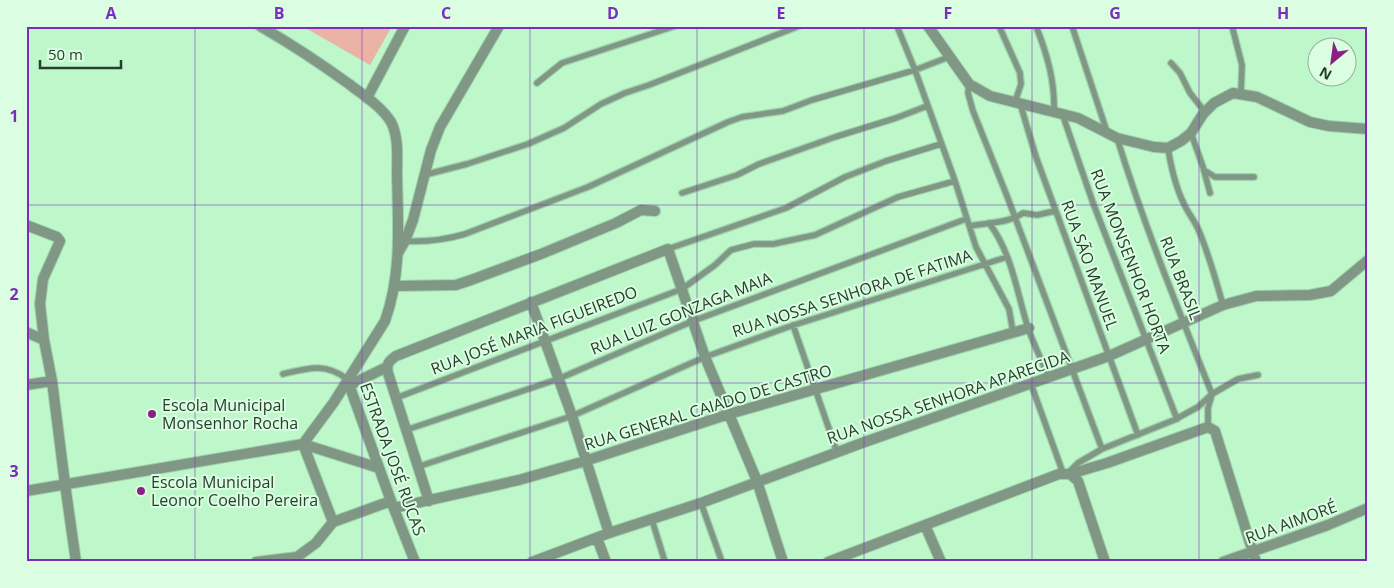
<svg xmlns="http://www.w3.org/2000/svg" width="1394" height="588" font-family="'Open Sans',sans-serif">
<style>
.green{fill:#ebb2a6}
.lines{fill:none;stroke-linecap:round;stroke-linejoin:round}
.service-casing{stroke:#9fd2ab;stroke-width:8}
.minor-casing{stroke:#9fd2ab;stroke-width:12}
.tertiary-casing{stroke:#9fd2ab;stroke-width:12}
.service{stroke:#809785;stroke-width:5.5}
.minor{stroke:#809785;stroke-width:10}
.tertiary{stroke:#809785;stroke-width:10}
.grid{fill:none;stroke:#7b2cbf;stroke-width:1;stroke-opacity:0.55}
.poi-dot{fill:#8b1f83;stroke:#dbfee2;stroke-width:2}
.labels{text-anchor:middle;stroke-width:4;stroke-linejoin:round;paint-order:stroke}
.street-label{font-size:16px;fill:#283f2e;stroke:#dbfee2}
.poi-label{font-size:16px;fill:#283f2e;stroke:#dbfee2;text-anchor:start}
.neatline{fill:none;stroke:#7b2cbf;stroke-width:2}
.grid-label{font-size:16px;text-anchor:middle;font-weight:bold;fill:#7b2cbf}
</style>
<rect width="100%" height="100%" fill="#bdf7ca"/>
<path class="green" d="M302 26H392L370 65Z"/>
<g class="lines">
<g class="service-casing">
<path id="service" d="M897 26 915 70 955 181 976 247 1009 309 1013 332
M999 26 1020 73 1021 84 1015 102
M1036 26C1047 54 1055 81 1054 111
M1072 26 1107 132
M1232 26 1242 65 1241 94
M1171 63 1180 73 1190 93 1205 112
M537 83 562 63 675 26
M969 84 968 93 973 111 1007 196 1102 449
M1020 103 1036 157 1138 435
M1062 113 1093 203 1177 419
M1191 133 1203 167 1210 193
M1117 138C1144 225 1178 309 1212 394L1208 408V427
M1168 148C1171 167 1175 186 1184 204 1188 213 1195 221 1199 231 1209 255 1216 280 1223 305
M1204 170 1215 177H1254
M424 175 467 164 528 144 564 128 601 104 625 93 649 85 799 26
M682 193 737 175 759 164 835 137 896 118 927 106
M989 223C1012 253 1017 293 1028 328 1034 345 1042 361 1049 378
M970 226C988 222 1007 224 1023 213L1037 215 1055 211
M405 241C426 242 445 240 465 234L588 187 728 122 742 117 783 111 812 100 915 70 949 57
M668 249 786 208 845 177 886 161 941 144
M793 325 837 452
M283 374C308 368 325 362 347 379
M1031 384 1063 473
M396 398 682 289 715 265 731 250 754 244H773L815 235 898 197 955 181
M406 430 558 379 693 321 966 219
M417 467 572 416 705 357 788 327 1007 257
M1069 472 1078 463 1102 449 1174 420 1198 407 1212 394 1238 379 1258 375
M701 503 722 562
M652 520 665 562"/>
</g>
<g class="minor-casing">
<path id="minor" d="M928 26 969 84 990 96 1078 118 1117 138 1154 147 1168 148 1181 141 1191 133 1203 114 1214 103 1233 93 1257 97 1310 122 1329 126 1368 129
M367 98 405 26
M26 225 57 237 60 241 43 279 40 304 44 340 52 381 65 484
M398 253 405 241 413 220 431 150 440 127 499 26
M395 286 456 285 471 280 541 254 616 223 641 210 655 211
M531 302 572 416 609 533
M26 332 44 340
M347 379 391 501 415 562
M26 385 52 381
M350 385 387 367
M303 444 333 522
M303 444 379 468
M1070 474 1078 481 1105 562
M429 501 388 373C386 364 389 361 396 356L668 249 705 357 757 481 783 562
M394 508 519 480 585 461 729 414 1029 328
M925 525 941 562
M597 538 606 562
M256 562 297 557 316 543 333 522 391 501
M532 562 609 533 701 503 862 443 1109 356 1223 305 1256 296 1310 295 1331 291 1368 260
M828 562 1059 474H1070L1107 463 1208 427 1215 431 1256 562
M1223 562 1328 525 1368 508"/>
</g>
<g class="tertiary-casing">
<path id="tertiary" d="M65 484 76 562
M26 491 303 444 334 402 385 321C402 274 398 224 397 174 397 158 399 137 391 122 381 106 363 95 349 84 320 63 291 44 260 26"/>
</g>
<use href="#service" class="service"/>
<use href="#minor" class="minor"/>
<use href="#tertiary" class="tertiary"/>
</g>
<path class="grid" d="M195 26V562M362 26V562M530 26V562M697 26V562M864 26V562M1032 26V562M1199 26V562M26 205H1368M26 383H1368"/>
<g class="poi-dot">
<circle cx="152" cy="414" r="5"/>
<circle cx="141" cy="491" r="5"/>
</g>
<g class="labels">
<g class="street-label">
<text transform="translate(1131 261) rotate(69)" y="6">RUA MONSENHOR HORTA</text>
<text transform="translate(1090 265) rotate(70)" y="6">RUA SÃO MANUEL</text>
<text transform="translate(1181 278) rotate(69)" y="6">RUA BRASIL</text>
<text transform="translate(852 293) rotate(-18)" y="6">RUA NOSSA SENHORA DE FATIMA</text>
<text transform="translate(681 313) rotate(-22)" y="6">RUA LUIZ GONZAGA MAIA</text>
<text transform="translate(534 330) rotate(-21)" y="6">RUA JOSÉ MARIA FIGUEIREDO</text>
<text transform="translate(948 397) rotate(-19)" y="6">RUA NOSSA SENHORA APARECIDA</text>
<text transform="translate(708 407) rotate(-17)" y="6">RUA GENERAL CAIADO DE CASTRO</text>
<text transform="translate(393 459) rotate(70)" y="6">ESTRADA JOSÉ RUCAS</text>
<text transform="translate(1291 522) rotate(-20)" y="6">RUA AIMORÉ</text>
</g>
<g class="poi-label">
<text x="162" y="411">Escola Municipal<tspan x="162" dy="18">Monsenhor Rocha</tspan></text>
<text x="151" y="488">Escola Municipal<tspan x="151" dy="18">Leonor Coelho Pereira</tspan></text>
</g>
</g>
<rect width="1394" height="588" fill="none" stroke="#dbfee2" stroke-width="55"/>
<g transform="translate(1332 62) rotate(209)"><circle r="24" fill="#dbfee2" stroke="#93b29a"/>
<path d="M0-4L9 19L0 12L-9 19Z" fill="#8b1f83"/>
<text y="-8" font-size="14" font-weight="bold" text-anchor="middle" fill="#283f2e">N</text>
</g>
<path d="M40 60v8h81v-8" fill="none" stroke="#283f2e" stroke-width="2.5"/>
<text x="48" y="60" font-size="15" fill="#283f2e" stroke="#dbfee2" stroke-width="4" paint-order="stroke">50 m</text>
<rect x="28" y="28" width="1338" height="532" class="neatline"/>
<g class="grid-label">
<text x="111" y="19">A</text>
<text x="279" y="19">B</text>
<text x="446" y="19">C</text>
<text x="613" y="19">D</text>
<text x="781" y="19">E</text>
<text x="948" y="19">F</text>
<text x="1115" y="19">G</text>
<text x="1283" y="19">H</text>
<text x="14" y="122">1</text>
<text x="14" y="300">2</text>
<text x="14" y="477">3</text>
</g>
</svg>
